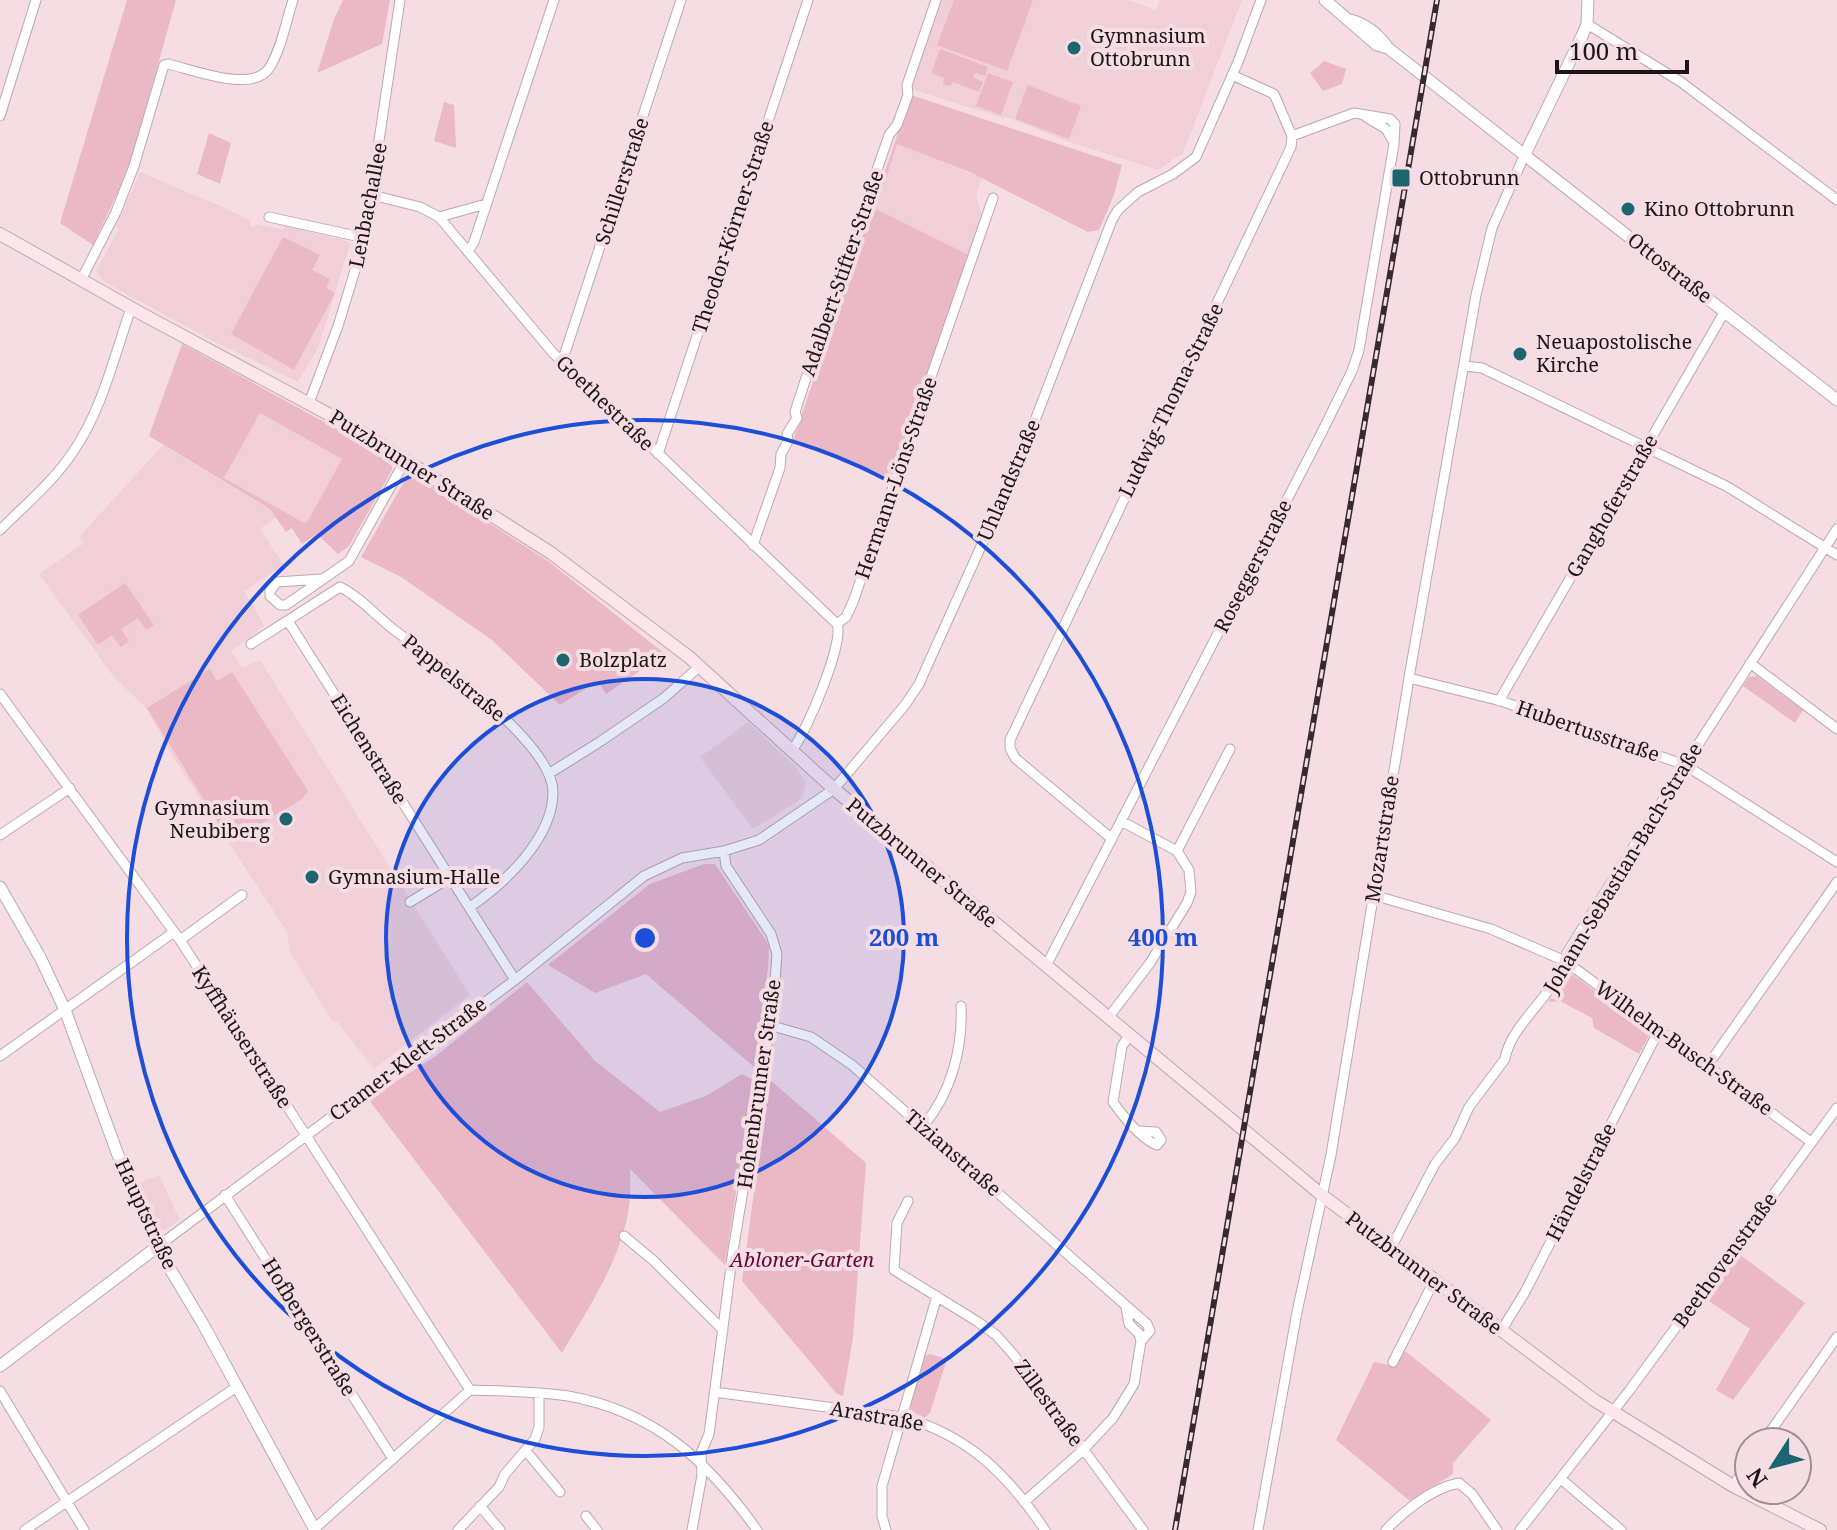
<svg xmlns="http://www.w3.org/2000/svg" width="1837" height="1530" font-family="'Noto Serif',serif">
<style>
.built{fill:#f0cfd8}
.green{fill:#ebb8c6;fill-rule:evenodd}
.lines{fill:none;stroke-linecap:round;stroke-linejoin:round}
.minor-casing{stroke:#bea7ad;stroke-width:11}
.tertiary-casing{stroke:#bea7ad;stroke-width:13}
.secondary-casing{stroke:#bea7ad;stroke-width:14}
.minor{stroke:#fff;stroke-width:9}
.tertiary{stroke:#fff;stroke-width:11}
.secondary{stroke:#fce6ec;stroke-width:12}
.rail-casing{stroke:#352a2d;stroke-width:6}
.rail{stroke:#f6dde4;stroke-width:3;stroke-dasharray:9;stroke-linecap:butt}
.ring{fill:none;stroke:#1d4ed8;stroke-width:4}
.poi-dot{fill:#1c6673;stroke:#f6dde4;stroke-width:3}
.labels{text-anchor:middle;stroke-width:8;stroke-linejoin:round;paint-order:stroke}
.poi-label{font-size:20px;fill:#1e1517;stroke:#f6dde4;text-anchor:start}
.street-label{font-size:20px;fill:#1e1517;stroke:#f6dde4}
.park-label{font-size:20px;font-style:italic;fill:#670735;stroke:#f6dde4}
.centre{fill:#1d4ed8;stroke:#f6dde4;stroke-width:4}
.ring-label{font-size:24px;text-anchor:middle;font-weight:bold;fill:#1d4ed8;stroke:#f6dde4;stroke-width:8;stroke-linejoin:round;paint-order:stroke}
</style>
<rect width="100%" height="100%" fill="#f6dde4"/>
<path class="built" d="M940 0H1128L1156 10 1160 0H1242L1183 153 1158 170 1069 142 1004 116 1003 118 914 90 911 85Z
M897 143 982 178 976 196 982 215 969 255 875 209Z
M140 172 225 208 251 221V226L254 228 257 224 283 230 285 226 344 240 350 244 318 348 298 382 209 339 103 281 96 271 119 229 116 227Z
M260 413 343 459 306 525 224 478Z
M163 445 270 509 277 517 260 529 284 565 244 591 265 626 231 651 242 668 260 660 470 995 374 1069 338 1023 332 1021 290 952 287 932 175 760 146 708 113 676 39 574 84 543 79 537Z
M748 722 796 767 806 783 803 796 797 802 753 829 700 757Z
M159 1175 180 1220 163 1231 155 1226 136 1184Z"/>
<path class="green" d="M127 0H176L129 168 93 245 60 223Z
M343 0H390L382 44 317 73 334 19Z
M954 0H1033L1007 71 937 45Z
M940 49 988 67 985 76 975 73 973 77 983 82 979 92 953 82 950 86 943 84 944 78 931 73Z
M1324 61 1346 69 1342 84 1323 91 1310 73Z
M988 73 1013 82 1001 115 976 106Z
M1028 85 1081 106 1069 139 1015 119Z
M911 95 1122 165 1114 195 1099 230 1088 232 972 173 897 144 876 209 969 255 894 479 793 440Z
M444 102 454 105 456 148 434 141Z
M209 133 231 143 220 184 197 174Z
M283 237 320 255 312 270 330 279 326 288 335 293 294 370 231 334Z
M182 344 388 457 392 463V470L349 546 338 554 317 534 302 544 292 528 286 532 270 509 149 436ZM260 413 342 459 306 524 224 478Z
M410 476H416L548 561 665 654 606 694 598 681 560 705 492 640 401 577 361 557 405 480Z
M125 583 154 625 146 630 138 618 121 629 129 641 121 647 112 635 98 645 78 615Z
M210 669 217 681 232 672 308 791 302 799 251 830 247 825 235 834 231 828 224 832 147 708Z
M1757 676 1803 710 1795 723 1743 686 1749 677Z
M704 864H715L769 945 768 968 754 1067 646 974 595 993 548 965 650 884Z
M1573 975 1651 1032 1639 1054 1594 1028 1592 1018 1560 1001 1548 1002 1551 998 1555 1000 1560 992 1556 989 1559 985 1563 987 1568 979 1564 976Z
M527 982 595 1061 660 1112 706 1096 742 1074 753 1080 725 1265 630 1169C630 1181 631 1195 629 1207 621 1260 589 1307 562 1353L368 1099 436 1056Z
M769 1079 866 1163 853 1338 843 1396 837 1394 742 1281Z
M1739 1254 1805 1303 1733 1400 1716 1390 1750 1329 1706 1299Z
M1404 1350 1491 1420 1453 1463V1474L1410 1501 1336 1440 1374 1362 1395 1366Z
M930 1354 947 1359 930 1413 924 1418 909 1410 923 1357Z"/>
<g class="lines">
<g class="minor-casing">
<path id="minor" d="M1587 24 1681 82 1837 200
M0 116 36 0
M1366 117 1386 129 1393 141
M372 195 420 207 439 217 553 353 837 624
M269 217 365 238
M439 217 486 204
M468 252 474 242 554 0
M81 280 116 212 134 166 164 65 168 64C194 70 254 94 270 67 282 47 286 21 293 0
M562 362 681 0
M1465 366 1482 368 1728 487 1837 555
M309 403 338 326 364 241 400 0
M658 454 808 0
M0 530C25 505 53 482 73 452 102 410 114 357 131 308
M753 545 780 468 781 454 788 441 787 434 797 418 795 412 815 350 827 328V316L844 277V268L854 245 859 222 889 135 897 125 908 95 907 85 936 0
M322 579 277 582 270 591V596L280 605H286L349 561 406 459
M288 621 515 980
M837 624 846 617 853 602 993 198
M251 644 340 587C359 596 376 616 393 629 431 658 553 742 553 792 553 838 505 883 470 907
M1750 663 1837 729
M1409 678 1501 701 1685 765 1837 862
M0 694 180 940 470 1390
M1499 701 1725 311
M601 741 664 698 700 666
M792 750C806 734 845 641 837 624
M550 773 598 743
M0 835 70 788
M1112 839 1015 758 1010 748V740L1291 147 1292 136 1274 94 1232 75
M1177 851 1230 749
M1373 895 1491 929 1565 961 1811 1142
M410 902 451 877
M180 940 242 895
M1046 966 1322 432 1352 371 1359 350 1394 144 1395 124 1390 119 1354 113 1292 136
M1108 1018 1150 963 1187 903 1191 892 1189 870 1177 851 1121 821
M769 1025 811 1037 852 1065 1147 1324 1150 1331 1141 1341
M1129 1036 1122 1046 1113 1102C1123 1116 1141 1139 1157 1145L1161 1140 1156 1132 1139 1131
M0 1056 174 932
M1708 1065 1837 882
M923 1126C951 1094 963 1048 961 1006
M225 1195 393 1459
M908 1201 897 1223 894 1270 978 1322 996 1335 1013 1354 1143 1530
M624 1236 654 1261 723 1330
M157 1247 515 980 644 876 682 858 724 851 759 840 834 789 905 705 919 684 1019 462 1112 220 1118 210 1138 192 1173 174 1196 157 1238 62 1261 0
M1391 1248 1435 1164 1455 1138 1469 1107 1505 1059C1511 1022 1557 996 1567 953L1685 765 1837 529
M1501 1331 1525 1292 1659 1030
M1393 1362 1434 1281
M0 1391 84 1530
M714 1392 902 1417C968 1435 1007 1474 1045 1530
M1763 1442 1837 1337
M526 1451 560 1492
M1561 1479 1621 1530
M1733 1486 1749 1462
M1024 1502 1083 1450 1113 1418 1134 1384 1141 1341 1139 1334 1129 1324 1126 1308
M480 1506 500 1530
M586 1516 597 1530
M25 1530 238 1386
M313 1530 470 1390C502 1391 535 1391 568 1396 654 1411 708 1461 757 1530
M458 1530 499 1487 505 1474 535 1439 539 1427V1393
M692 1530 702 1475 701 1453 709 1434 733 1251 773 1008 777 954 771 934 726 866 724 851
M886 1530 882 1516V1486L937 1296
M1258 1530 1297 1312 1331 1155 1410 672 1476 295 1492 228 1525 154
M1386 1530C1404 1511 1432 1488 1459 1483L1472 1494 1497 1530
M1520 1530 1629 1391 1837 1108"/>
</g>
<g class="tertiary-casing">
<path id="tertiary" d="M1325 0 1377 45 1388 48
M1350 20C1366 24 1379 35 1388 48L1837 400
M1525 154 1582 36 1587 24 1588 0
M0 887 40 957 65 1010 118 1155 157 1247 203 1324 315 1530
M0 1366 157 1247"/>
</g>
<g class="secondary-casing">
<path id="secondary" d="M0 234 142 314 358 430 551 553 689 657 834 789 1323 1196 1594 1400 1733 1486 1820 1530"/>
</g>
<use href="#minor" class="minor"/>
<use href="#tertiary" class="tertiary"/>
<use href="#secondary" class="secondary"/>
<g class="rail-casing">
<path id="rail" d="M1175 1530 1437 0"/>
</g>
<use href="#rail" class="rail"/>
</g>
<circle cx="645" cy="938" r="259" fill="#1d4ed8" fill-opacity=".12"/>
<g class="ring">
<circle cx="645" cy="938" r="259"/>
<circle cx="645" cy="938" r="518"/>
</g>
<g class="poi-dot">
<circle cx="1074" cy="48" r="8"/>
<rect x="1391" y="168" width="20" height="20" rx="4"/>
<circle cx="1628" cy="209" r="8"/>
<circle cx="1520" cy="354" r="8"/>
<circle cx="563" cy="660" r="8"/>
<circle cx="286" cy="819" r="8"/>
<circle cx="312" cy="877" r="8"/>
</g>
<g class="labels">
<g class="poi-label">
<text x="1090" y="43">Gymnasium<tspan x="1090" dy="23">Ottobrunn</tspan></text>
<text x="1419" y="185">Ottobrunn</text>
<text x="1644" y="216">Kino Ottobrunn</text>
<text x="1536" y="349">Neuapostolische<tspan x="1536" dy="23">Kirche</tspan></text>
<text x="579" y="667">Bolzplatz</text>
<text x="270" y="815" text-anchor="end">Gymnasium<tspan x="270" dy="23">Neubiberg</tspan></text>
<text x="328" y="884">Gymnasium-Halle</text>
</g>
<g class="street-label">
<text transform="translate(622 181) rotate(-72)" y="7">Schillerstraße</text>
<text transform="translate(368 205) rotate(-79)" y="7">Lenbachallee</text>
<text transform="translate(733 227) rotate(-72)" y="7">Theodor-Körner-Straße</text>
<text transform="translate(1670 268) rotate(38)" y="7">Ottostraße</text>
<text transform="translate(842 273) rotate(-71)" y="7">Adalbert-Stifter-Straße</text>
<text transform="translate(1171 400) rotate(-64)" y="7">Ludwig-Thoma-Straße</text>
<text transform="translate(605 403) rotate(44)" y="7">Goethestraße</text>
<text transform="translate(412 465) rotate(32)" y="7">Putzbrunner Straße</text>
<text transform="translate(896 478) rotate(-71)" y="7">Hermann-Löns-Straße</text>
<text transform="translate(1009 480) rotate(-67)" y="7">Uhlandstraße</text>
<text transform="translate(1612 506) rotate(-60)" y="7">Ganghoferstraße</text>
<text transform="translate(1253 566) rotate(-63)" y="7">Roseggerstraße</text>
<text transform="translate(454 678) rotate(39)" y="7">Pappelstraße</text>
<text transform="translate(1588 731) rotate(19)" y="7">Hubertusstraße</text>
<text transform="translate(369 749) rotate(58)" y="7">Eichenstraße</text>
<text transform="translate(1382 839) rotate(-81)" y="7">Mozartstraße</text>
<text transform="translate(922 863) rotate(40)" y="7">Putzbrunner Straße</text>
<text transform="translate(1623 868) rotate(-59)" y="7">Johann-Sebastian-Bach-Straße</text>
<text transform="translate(242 1037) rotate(57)" y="7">Kyffhäuserstraße</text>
<text transform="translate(1684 1048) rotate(36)" y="7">Wilhelm-Busch-Straße</text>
<text transform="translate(408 1059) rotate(-37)" y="7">Cramer-Klett-Straße</text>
<text transform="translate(759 1084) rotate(-82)" y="7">Hohenbrunner Straße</text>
<text transform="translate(953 1153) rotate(41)" y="7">Tizianstraße</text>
<text transform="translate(1581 1182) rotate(-63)" y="7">Händelstraße</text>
<text transform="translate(146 1214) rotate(65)" y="7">Hauptstraße</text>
<text transform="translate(1725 1260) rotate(-54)" y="7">Beethovenstraße</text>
<text transform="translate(1424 1273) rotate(37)" y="7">Putzbrunner Straße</text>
<text transform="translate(309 1327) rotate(58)" y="7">Hofbergerstraße</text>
<text transform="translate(1049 1403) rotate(54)" y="7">Zillestraße</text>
<text transform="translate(877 1416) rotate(10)" y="7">Arastraße</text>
</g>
<g class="park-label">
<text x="802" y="1267">Abloner-Garten</text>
</g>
</g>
<circle cx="645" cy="938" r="12" class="centre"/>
<g class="ring-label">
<text x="904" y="946">200 m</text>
<text x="1163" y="946">400 m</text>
</g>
<g transform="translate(1773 1466) rotate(234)"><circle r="38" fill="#f6dde4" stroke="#a08d92" stroke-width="2"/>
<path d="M0-6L14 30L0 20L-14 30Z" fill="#1c6673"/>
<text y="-12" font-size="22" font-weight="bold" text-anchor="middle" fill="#1e1517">N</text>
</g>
<path d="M1557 60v12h130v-12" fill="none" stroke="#1e1517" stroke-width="4"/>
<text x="1569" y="60" font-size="24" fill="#1e1517" stroke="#f6dde4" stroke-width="6" paint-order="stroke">100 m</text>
</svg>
